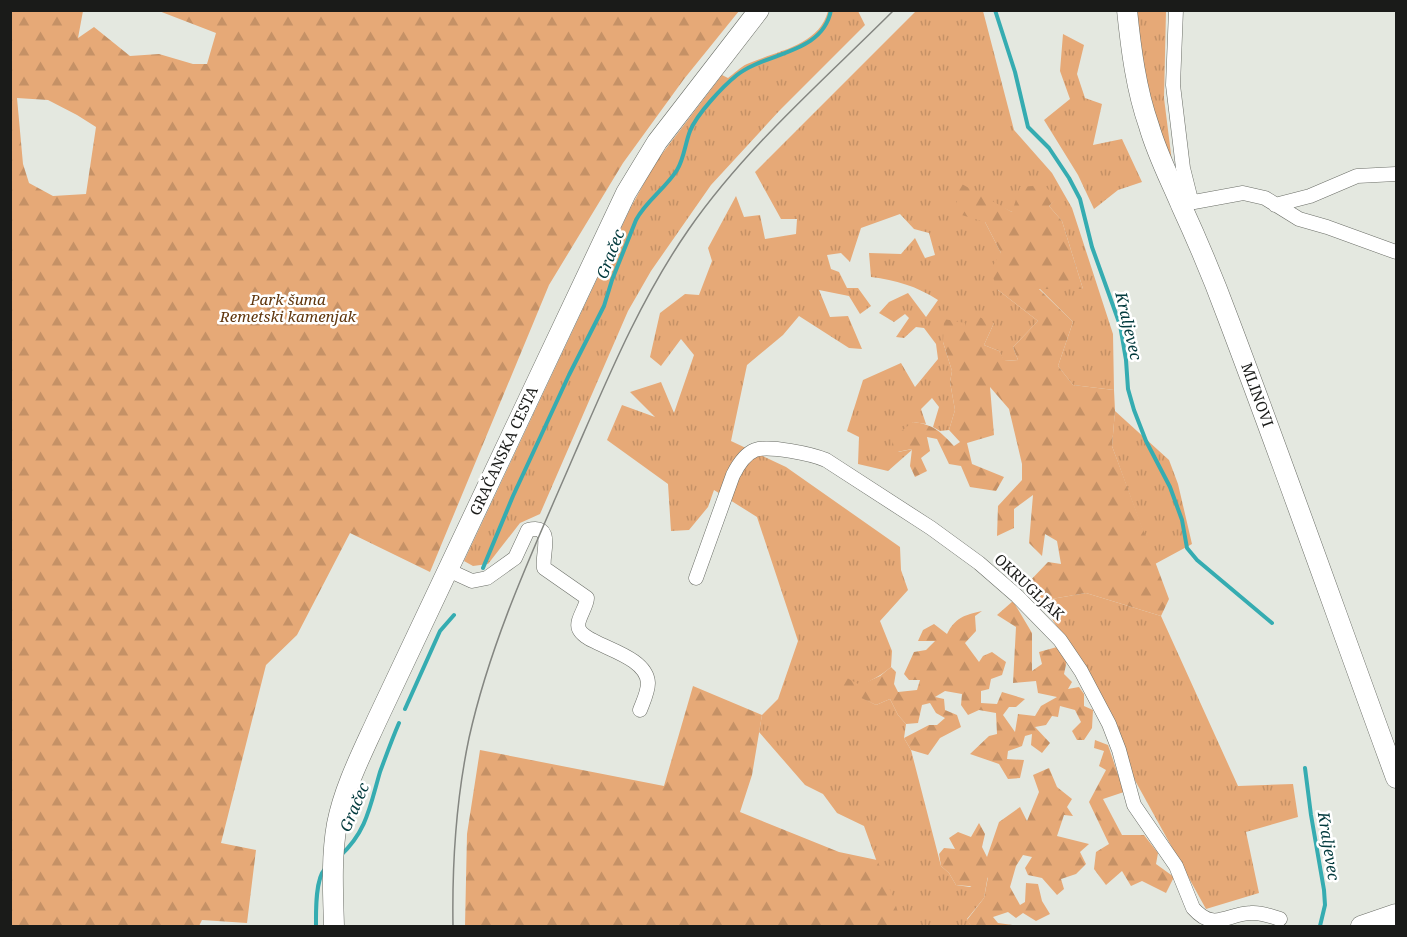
<svg xmlns="http://www.w3.org/2000/svg" width="1407" height="937" font-family="'Noto Serif',serif">
<style>
.grass{fill:url(#grass-tufts)}
.forest{fill:url(#forest-firs);fill-rule:evenodd}
.lines{fill:none;stroke-linecap:round;stroke-linejoin:round}
.stream{stroke:#35acb1;stroke-width:4}
.street-casing{stroke:#6b6e67;stroke-width:15}
.secondary-casing{stroke:#6b6e67;stroke-width:21}
.street{stroke:#fff;stroke-width:14}
.secondary{stroke:#fff;stroke-width:20}
.tram{stroke:#848681;stroke-width:1.5}
.labels{text-anchor:middle;stroke-width:5;stroke-linejoin:round;paint-order:stroke}
.park-label{font-size:15px;font-style:italic;fill:#5f350c;stroke:#fff}
.street-label{font-size:15px;fill:#1a1b19;stroke:#fff}
.water-label{font-size:16px;font-style:italic;fill:#023a3d;stroke:#fff}
</style>
<defs>
<pattern id="grass-tufts" width="24" height="20" patternUnits="userSpaceOnUse" patternTransform="scale(1.5)"><rect width="24" height="20" fill="#e6a977"/><path d="M3 7l-1-3M5 7V3M7 7l1-3M15 17l-1-3M17 17v-4M19 17l1-3" fill="none" stroke="#c59166"/></pattern>
<pattern id="forest-firs" width="22" height="20" patternUnits="userSpaceOnUse" patternTransform="scale(1.5)"><rect width="22" height="20" fill="#e6a977"/><path d="M5 1l3.5 6h-7zM16 11l3.5 6h-7z" fill="#c59166"/></pattern>
</defs>
<rect width="100%" height="100%" fill="#e4e8e0"/>
<path class="grass" d="M828 11H858L865 25 780 110 711 185 651 271 628 311 540 514 520 523 488 564 473 566 464 561 630 209 655 163 722 75 728 78C734 74 740 67 747 64 776 51 819 46 828 11Z
M916 11H983L1014 130 1052 173 1072 208 1113 334 1114 390 1073 385 1058 366 1073 322 1039 288 1083 289 1062 221 1049 206 1056 198 1012 212 997 205 985 222 1001 253 998 290 1038 321 1013 347 1018 360 1004 361 999 351 984 345 994 323 967 337 943 342 952 371 950 382 955 410 949 430 940 431 933 427 939 407 932 398 921 409 926 424 913 422 898 452 913 449 888 471 858 464 859 437 847 431 863 380 901 363 915 387 938 359 936 344 924 328 916 327 904 338 896 337 909 318 905 314 894 322 879 313 889 302 908 293 926 317 938 300C916 286 896 280 871 277L869 253 901 254 915 238 925 258 935 255 929 233 914 229 900 214 861 228 850 262 841 253 827 255 831 269 839 272 847 288H858L871 306 860 314 849 296 819 290 830 317 848 316 862 349 849 348 799 316 783 335 747 365 731 441 786 467 900 547 901 570 908 590 880 621 892 651 891 667C879 678 864 682 853 693L876 705 890 699 898 715 906 724 904 738 911 750 941 866 949 873 956 885 970 887 988 875 984 898 967 919 971 926H900L864 826 837 813 823 794 805 785 759 732 762 715 778 699 798 641 757 517 714 490 708 507 689 530 671 531 668 484 607 440 622 405 655 417 630 392 661 382 674 413 694 355 681 339 661 366 650 357 660 313 685 294 699 295 712 261 708 248 736 196 744 217 760 215 765 239 796 234 797 219H781L755 172Z
M1133 11H1166L1164 98 1173 170 1146 98Z
M1063 34 1084 45 1077 74 1085 98 1102 104 1093 145 1122 139 1142 182 1118 190 1094 209 1078 175 1044 120 1070 99 1060 71Z
M1115 411 1169 460 1178 484 1192 544 1155 564 1112 446Z
M1086 593 1161 616 1238 786 1293 784 1298 817 1246 832 1259 893 1206 909 1132 775 1097 687 1040 601Z"/>
<path class="forest" d="M10 11H83L78 38 94 27 130 56 159 54 193 64H207L216 33 159 11H739L684 79 623 163 549 285 430 572 350 533 297 635 266 665 221 843 256 850 247 923 202 920 199 926H11ZM17 98 48 100 77 115 96 127 86 194 53 196 29 183 23 164Z
M960 183 1012 212 1020 187 1044 185 1057 198 1049 206 1062 221 1083 289H1039L1073 322 1058 366 1073 385 1114 390 1115 411 1112 446 1169 599 1161 616 1086 593 1040 601 1026 585 1048 562 1061 564 1057 541 1045 534 1042 556 1029 543 1033 495 1014 509V528L997 536 998 506 1022 480V464L1009 409 990 387 994 435 967 443 972 464 1004 477 996 491 970 487 961 466 949 464 937 439 927 437 930 451 921 458 927 471 915 477 910 466 912 449 897 452 891 439 913 422C933 424 941 432 954 446L960 442 949 430 955 410 950 382 952 371 943 342 944 319 965 323 967 336 979 317 994 323 984 345 999 351 1005 361 1018 360 1013 347 1038 321 998 290 990 270 1001 253 985 222 955 213Z
M1013 601 1032 633V671L1042 664 1039 652 1057 647 1067 660 1064 674 1072 682 1068 689 1079 687 1084 694V706L1093 710 1092 728 1084 740H1077L1072 731 1081 722 1075 710 1060 706 1058 717 1052 716 1046 725 1035 727 1050 743 1042 753 1031 745 1032 734 1025 736 1022 746 1008 751 1007 759 1024 760 1020 778 1008 779 999 764 970 754 989 736 997 734 996 713 979 710 968 715 961 705 962 694 945 691 935 697 944 699 945 710 957 715 961 727 940 738 928 755 911 750 904 738 929 725H937L945 718 936 713 930 703 922 705 918 723 906 724 898 715 890 699 876 705 853 694 844 709 839 694 847 678 860 685 880 676 891 667 896 672 894 684 898 692 917 690 920 680H909L904 674 914 652 926 650 935 641H918L923 630 934 624 947 634C955 618 964 615 982 611L975 616 976 631 965 643 979 662 983 656 992 652 1006 662 1002 675 991 679 989 689 981 691V703L997 704 1002 692 1025 699 1016 707H1009L1003 715 1015 732 1018 714 1035 716 1041 706 1057 697 1038 693 1036 681 1013 683 1016 627 997 615Z
M693 686 762 715 752 775 740 812 839 852 877 860 894 899 902 926H465L467 834 480 750 664 786Z
M1095 740 1108 745 1124 792 1103 799 1122 835H1144L1158 853 1156 864 1174 877 1166 893 1142 881 1131 886 1122 871 1106 885 1094 869 1096 852 1109 844 1089 802 1106 770 1099 766 1104 751 1094 748Z
M1049 768 1057 787 1072 799 1067 807 1073 816 1064 815 1057 836 1089 844 1080 852 1086 864 1076 874 1061 879 1064 889 1057 895 1042 878 1028 875 1025 868 1032 857 1023 855 1016 866 1010 887 1020 905 1025 902 1026 883 1038 884 1042 901 1050 914 1036 921 1023 913 1016 918 1008 912 993 917 998 923 1019 926H971L967 920 984 898 988 877 980 887 956 885 949 873 941 866 939 854 944 848 955 849 949 838 958 832 971 837 979 823 985 834 982 847 987 857 999 822 1020 807 1027 821 1039 792 1033 775Z"/>
<g class="lines">
<path class="stream" d="M995 10 1015 72 1028 127 1049 148 1069 178 1080 199 1092 247 1120 325 1126 360 1128 389 1134 410 1146 441 1170 487 1182 520 1187 548 1197 560 1272 623
M483 568 513 496 569 375 604 306 612 280 636 220C646 201 665 189 677 170 684 159 685 144 690 131 697 114 722 87 737 75 766 52 823 54 831 10
M405 709 440 631 454 615
M1305 768 1311 815 1324 890 1325 905 1320 926
M340 856C367 831 370 806 380 772 386 756 392 739 399 723
M316 926C316 913 315 879 325 869"/>
<g class="street-casing">
<path id="street" d="M1176 10 1173 85 1183 168 1191 200 1194 202 1243 193 1265 198 1299 219 1327 227 1396 252
M1275 205 1310 196 1357 176 1396 174
M448 570 472 581 487 578 515 558 528 530C556 523 541 555 544 568L587 598C587 607 575 621 579 629 581 634 589 639 594 641 610 650 647 660 648 683 648 692 643 702 640 710
M696 578 733 475C738 465 745 454 755 450 769 445 812 454 826 460L931 528 979 563 1017 596 1060 640 1081 671 1109 724 1119 750 1134 805 1176 866 1193 908C1214 932 1226 914 1251 913 1261 912 1270 916 1280 919"/>
</g>
<g class="secondary-casing">
<path id="secondary" d="M1127 10C1131 49 1136 89 1149 126 1157 154 1170 179 1181 205 1198 242 1214 280 1228 318 1286 471 1340 625 1396 778
M334 926C333 893 331 857 337 824 344 788 362 753 377 720L626 193 657 142 759 10
M1361 926 1396 914"/>
</g>
<use href="#street" class="street"/>
<use href="#secondary" class="secondary"/>
<path class="tram" d="M453 926C452 864 456 800 469 738 491 639 535 546 575 453 609 375 641 298 689 229 746 147 824 80 894 10"/>
</g>
<g class="labels">
<g class="park-label">
<text x="288" y="305">Park šuma<tspan x="288" dy="17">Remetski kamenjak</tspan></text>
</g>
<g class="street-label">
<text transform="translate(1257 395) rotate(70)" y="5">MLINOVI</text>
<text transform="translate(504 451) rotate(-65)" y="5">GRAČANSKA CESTA</text>
<text transform="translate(1029 587) rotate(43)" y="5">OKRUGLJAK</text>
</g>
<g class="water-label">
<text transform="translate(610 254) rotate(-69)" y="6">Gračec</text>
<text transform="translate(1129 326) rotate(77)" y="6">Kraljevec</text>
<text transform="translate(354 807) rotate(-67)" y="6">Gračec</text>
<text transform="translate(1329 846) rotate(81)" y="6">Kraljevec</text>
</g>
</g>
<rect width="1407" height="937" fill="none" stroke="#1a1b19" stroke-width="24"/>
</svg>
